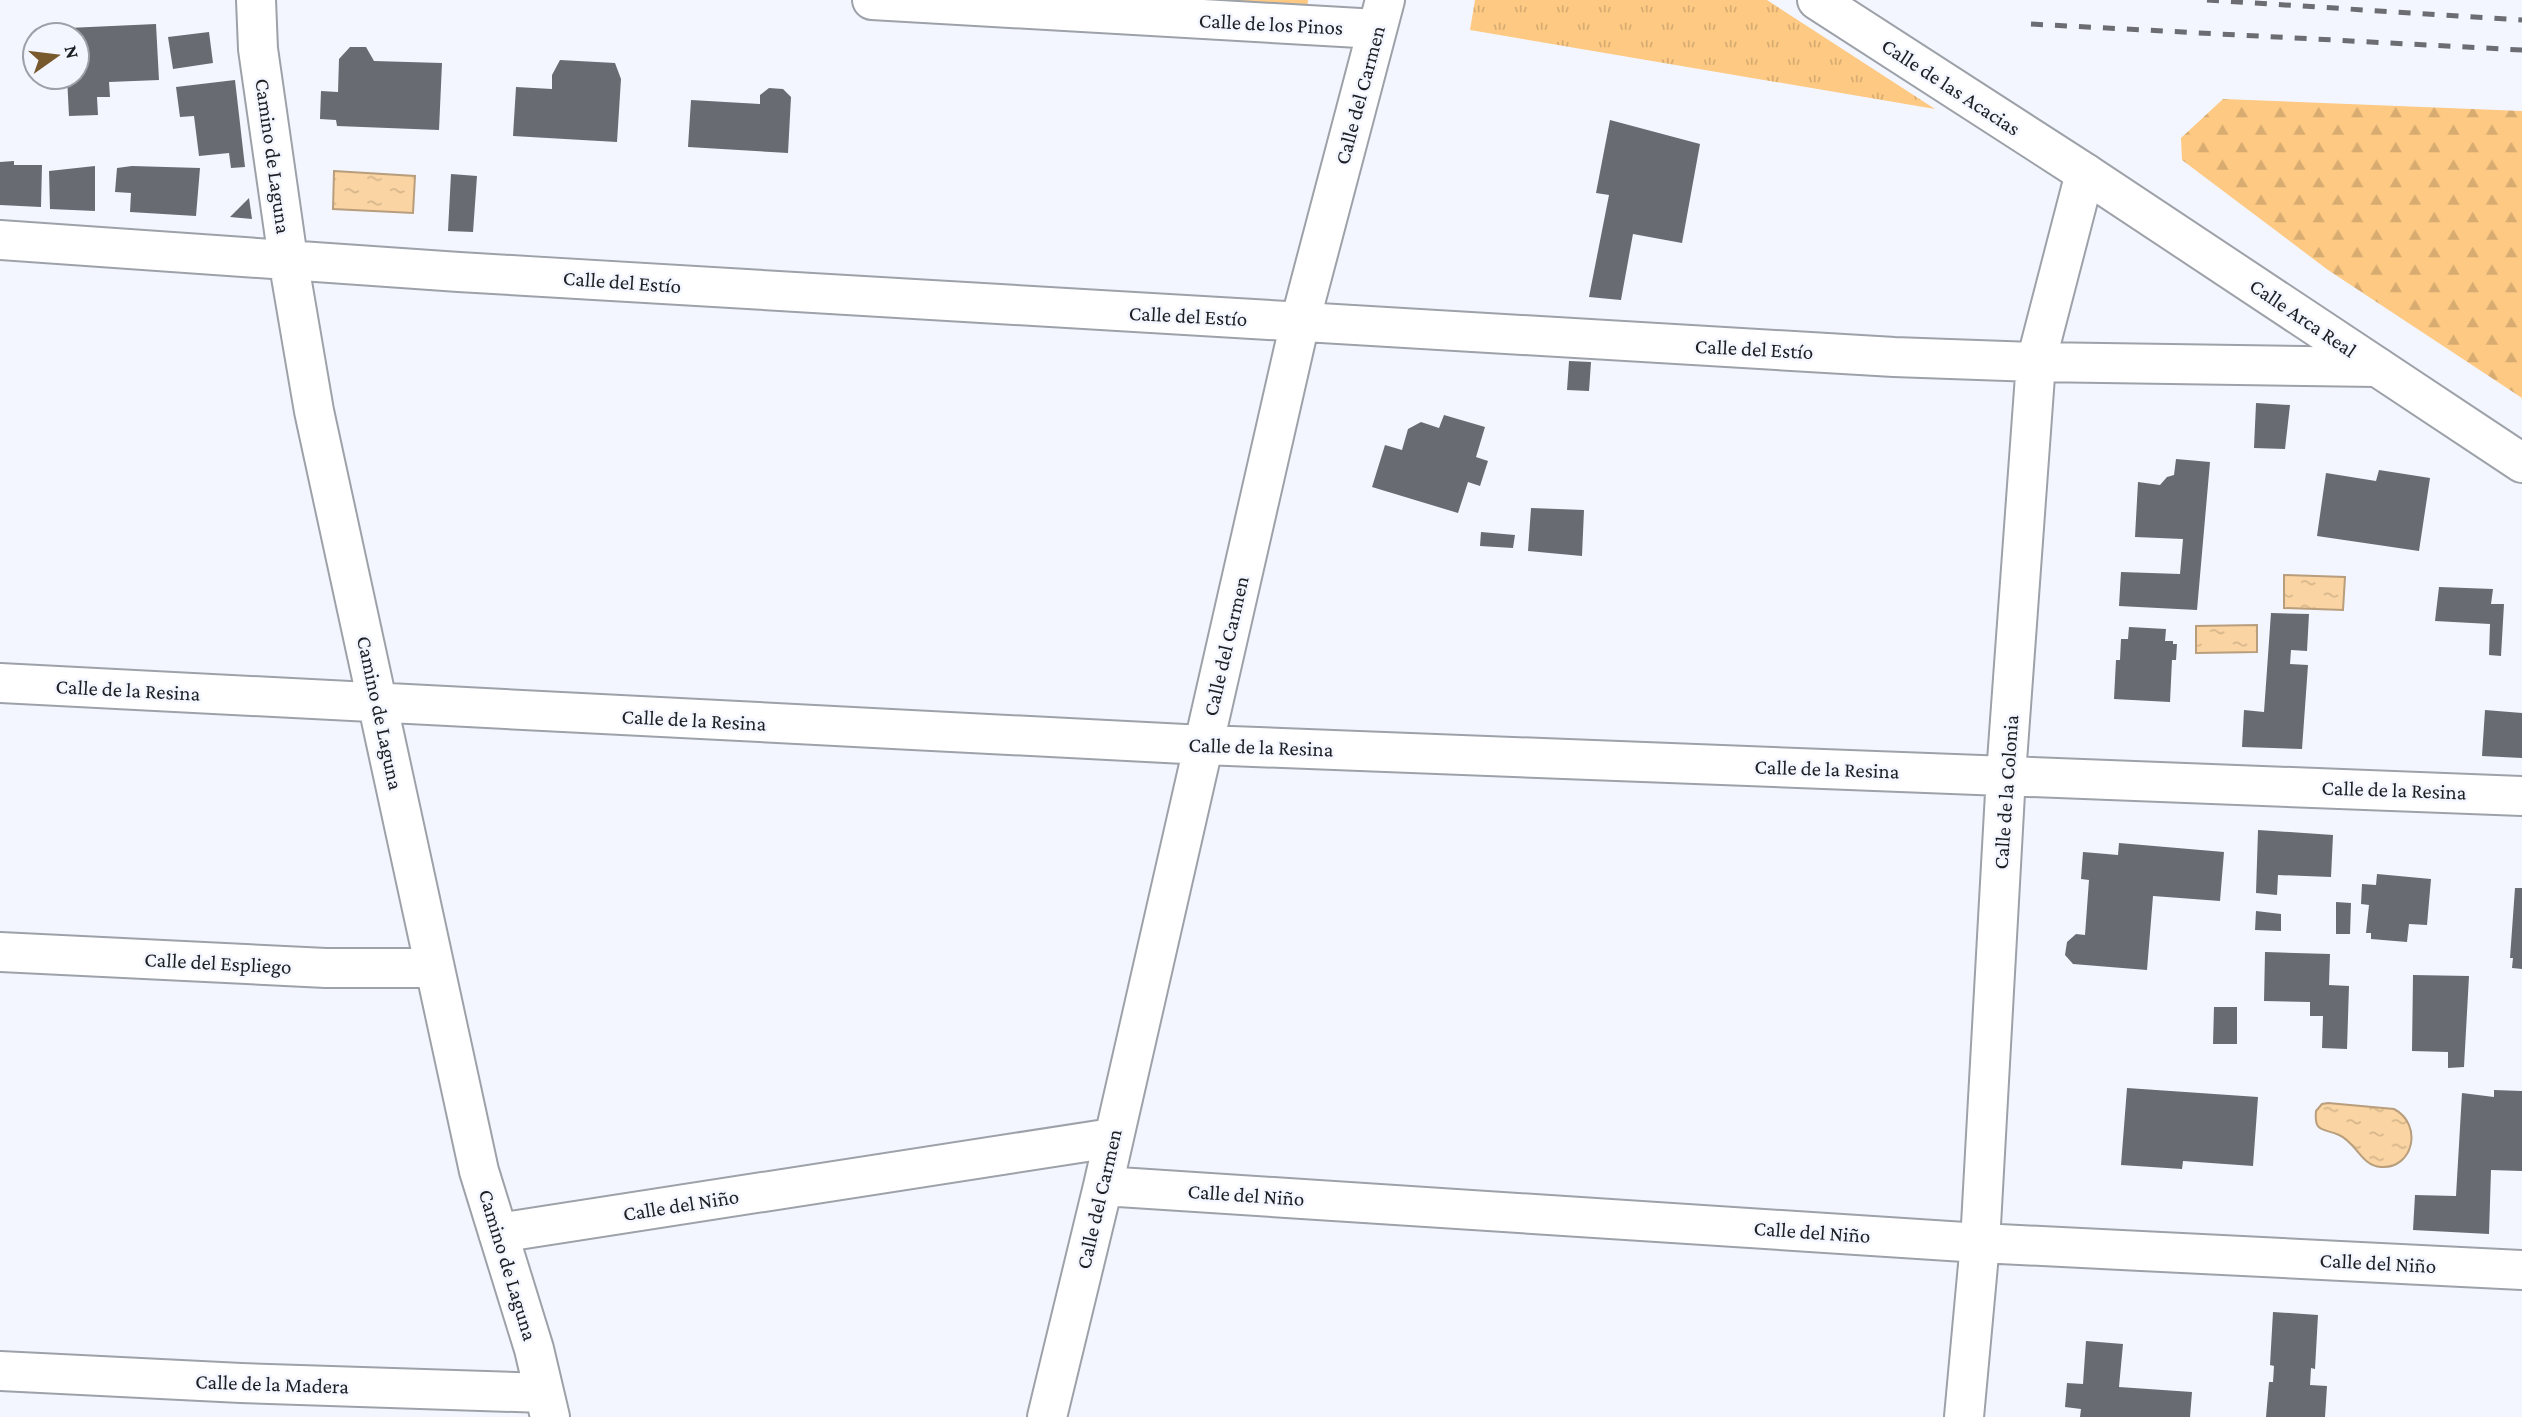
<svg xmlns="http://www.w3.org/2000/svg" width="2522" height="1417" font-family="'Crimson Pro',serif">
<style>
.grass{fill:url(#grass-tufts)}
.forest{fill:url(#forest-firs)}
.water{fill:url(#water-ripples);stroke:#b89e7c;stroke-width:2}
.building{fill:#686b72}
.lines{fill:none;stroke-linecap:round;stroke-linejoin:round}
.minor-casing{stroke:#9da1a8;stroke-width:42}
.tertiary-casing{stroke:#9da1a8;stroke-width:42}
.minor{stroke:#fff;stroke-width:38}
.tertiary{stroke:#fff;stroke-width:38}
.rail{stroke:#6b6d72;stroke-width:5;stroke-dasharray:12 12;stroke-linecap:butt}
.labels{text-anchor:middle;stroke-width:5;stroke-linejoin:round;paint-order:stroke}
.street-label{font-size:21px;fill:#1d1f22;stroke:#f3f6ff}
</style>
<defs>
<pattern id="grass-tufts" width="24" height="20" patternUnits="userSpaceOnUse" patternTransform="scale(1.75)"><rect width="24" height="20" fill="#fdc983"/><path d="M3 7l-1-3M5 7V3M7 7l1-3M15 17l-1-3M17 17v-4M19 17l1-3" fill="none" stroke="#d8ac71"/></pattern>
<pattern id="forest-firs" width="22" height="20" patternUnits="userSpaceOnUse" patternTransform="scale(1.75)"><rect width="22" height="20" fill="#fdc983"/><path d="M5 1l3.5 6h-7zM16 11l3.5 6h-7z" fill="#d8ac71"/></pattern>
<pattern id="water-ripples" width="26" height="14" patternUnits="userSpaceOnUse" patternTransform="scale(1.75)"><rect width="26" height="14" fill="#fad4a2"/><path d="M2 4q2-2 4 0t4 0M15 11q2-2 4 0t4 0" fill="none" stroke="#d6b68b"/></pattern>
</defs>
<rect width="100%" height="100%" fill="#f3f6ff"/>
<path class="grass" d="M1115 0H1308L1307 10Z
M1475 0H1767L1935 109 1470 30Z"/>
<path class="forest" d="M2223 99 2522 111V398L2328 270 2182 160 2181 138Z"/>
<path class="water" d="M334 171 415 176 413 213 333 209Z
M2284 575 2345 577 2343 610 2284 608Z
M2257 625V652L2196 653V626Z
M2328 1103 2394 1109C2423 1124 2414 1169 2381 1167 2361 1166 2356 1142 2339 1135 2323 1128 2314 1133 2316 1111L2322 1104Z"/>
<path class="building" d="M156 24 159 80 109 82 110 97H97L98 115 69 116 67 77H77V35H68V28Z
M209 32 213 63 173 69 168 37Z
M350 47H366L374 61 442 63 439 130 337 126 336 120 320 119 321 91 338 92 339 59Z
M560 60 615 63 621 79 617 142 513 136 516 87 552 89V75Z
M235 80 245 167 231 168 229 153 199 156 194 116 180 117 176 87Z
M769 88 783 89 791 97 788 153 688 147 691 100 760 104V95Z
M1610 120 1700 144 1682 243 1633 234 1621 300 1589 297 1609 195 1596 193Z
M14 161V165H42L41 207 0 205V162Z
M95 166V211L50 209 49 171Z
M132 166 200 168 196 216 130 212 131 193 115 192 117 168Z
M451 174 477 176 473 232 448 231Z
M249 198 252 219 230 217Z
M1569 361 1591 362 1589 391 1567 390Z
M2256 403 2290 405 2285 449 2254 448Z
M1444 415 1485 427 1476 457 1488 461 1480 486 1468 482 1458 513 1372 487 1385 445 1402 450 1408 429 1421 422 1439 428Z
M2176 459 2210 462 2197 610 2119 606 2121 572 2180 574 2183 539 2135 537 2138 482 2160 485 2167 477 2174 475Z
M2379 470 2430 478 2419 551 2317 536 2326 473 2376 481Z
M1531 508 1584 510 1582 556 1528 551Z
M1481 532 1515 535 1513 548 1480 546Z
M2439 587 2493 589 2491 604H2504L2501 656 2489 655 2490 624 2435 621Z
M2271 613 2309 614 2307 651 2291 650 2290 664 2308 665 2302 749 2242 747 2244 710 2264 712Z
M2129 627 2166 629 2165 641H2173V644H2177L2176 660H2172L2170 702 2114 699 2116 660H2120L2121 639H2128Z
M2485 710 2522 713V758L2482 756Z
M2258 830 2333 835 2331 877 2278 875 2277 895 2256 893Z
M2119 843 2224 852 2220 901 2153 896 2147 970 2073 964 2065 955 2067 942 2076 934 2085 935 2089 880 2081 879 2083 852 2118 855Z
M2377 874 2431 879 2427 925 2409 924 2407 942 2371 939V933H2366L2369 905 2361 904 2362 884 2376 885Z
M2515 888H2522V969L2512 968 2513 958H2510Z
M2336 902 2351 903 2350 934H2336Z
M2256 911 2281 914V931L2255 930Z
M2265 952 2330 954 2329 985 2349 986 2347 1049 2322 1048 2323 1016H2310V1002L2264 1001Z
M2413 975 2469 976 2464 1067 2448 1068V1052L2412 1051Z
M2214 1007H2237V1044H2213Z
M2127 1088 2258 1097 2253 1166 2183 1161 2182 1169 2121 1165Z
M2494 1090 2522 1091V1171L2491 1170 2489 1234 2413 1230 2415 1195 2456 1196 2462 1093 2494 1097Z
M2273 1312 2318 1315 2315 1369 2311 1368 2310 1385 2327 1386 2325 1417H2266L2269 1382H2273L2274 1366 2270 1365Z
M2086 1341 2123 1344 2119 1387 2192 1392 2190 1417H2080L2081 1409 2065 1407 2067 1383 2083 1384Z"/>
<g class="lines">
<g class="minor-casing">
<path id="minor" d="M256 0 258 49 288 259 314 411 479 1171 534 1349 550 1417
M872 0 1377 29
M0 240 459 272 1894 357 2036 362 2377 367
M0 683 1204 745 2522 796
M0 952 326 968H435
M1103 1186 1980 1243 2522 1270
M498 1233 1112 1138
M0 1371 241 1383 544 1393
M1047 1417 1103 1186 1300 322 1385 0
M1964 1417 1980 1243 2006 775 2036 362 2085 173"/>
</g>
<g class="tertiary-casing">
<path id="tertiary" d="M1817 0 2085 173 2522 463"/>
</g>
<use href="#minor" class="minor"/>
<use href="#tertiary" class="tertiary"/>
<path class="rail" d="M2207 0 2522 20
M2031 24 2522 50"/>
</g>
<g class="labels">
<g class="street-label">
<text transform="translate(1271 24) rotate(3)" y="7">Calle de los Pinos</text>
<text transform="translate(1951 87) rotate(33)" y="7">Calle de las Acacias</text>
<text transform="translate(1360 95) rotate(-75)" y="7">Calle del Carmen</text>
<text transform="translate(273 156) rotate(82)" y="7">Camino de Laguna</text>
<text transform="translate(622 282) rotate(4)" y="7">Calle del Estío</text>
<text transform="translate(1188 316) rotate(3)" y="7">Calle del Estío</text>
<text transform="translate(2303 318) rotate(34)" y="7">Calle Arca Real</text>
<text transform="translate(1754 349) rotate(3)" y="7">Calle del Estío</text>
<text transform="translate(1226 646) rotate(-77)" y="7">Calle del Carmen</text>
<text transform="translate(128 690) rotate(3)" y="7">Calle de la Resina</text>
<text transform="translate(380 713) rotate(78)" y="7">Camino de Laguna</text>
<text transform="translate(694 720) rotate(3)" y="7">Calle de la Resina</text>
<text transform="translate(1261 747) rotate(2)" y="7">Calle de la Resina</text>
<text transform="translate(1827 769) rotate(2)" y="7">Calle de la Resina</text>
<text transform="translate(2394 790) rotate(2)" y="7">Calle de la Resina</text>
<text transform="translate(2006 792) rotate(-86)" y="7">Calle de la Colonia</text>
<text transform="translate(218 963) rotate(3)" y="7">Calle del Espliego</text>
<text transform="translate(1246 1195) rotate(4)" y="7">Calle del Niño</text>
<text transform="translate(1099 1199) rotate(-77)" y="7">Calle del Carmen</text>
<text transform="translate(681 1205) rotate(-9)" y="7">Calle del Niño</text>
<text transform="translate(1812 1232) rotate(4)" y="7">Calle del Niño</text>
<text transform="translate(2378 1263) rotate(3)" y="7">Calle del Niño</text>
<text transform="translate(508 1265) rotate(73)" y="7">Camino de Laguna</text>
<text transform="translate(272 1384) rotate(2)" y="7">Calle de la Madera</text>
</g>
</g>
<g transform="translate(56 56) rotate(76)"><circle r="33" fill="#f3f6ff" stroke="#9da0a7" stroke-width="2"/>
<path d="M0-5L12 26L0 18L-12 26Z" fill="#78592e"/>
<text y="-10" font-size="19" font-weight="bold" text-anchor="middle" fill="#1d1f22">N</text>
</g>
</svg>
